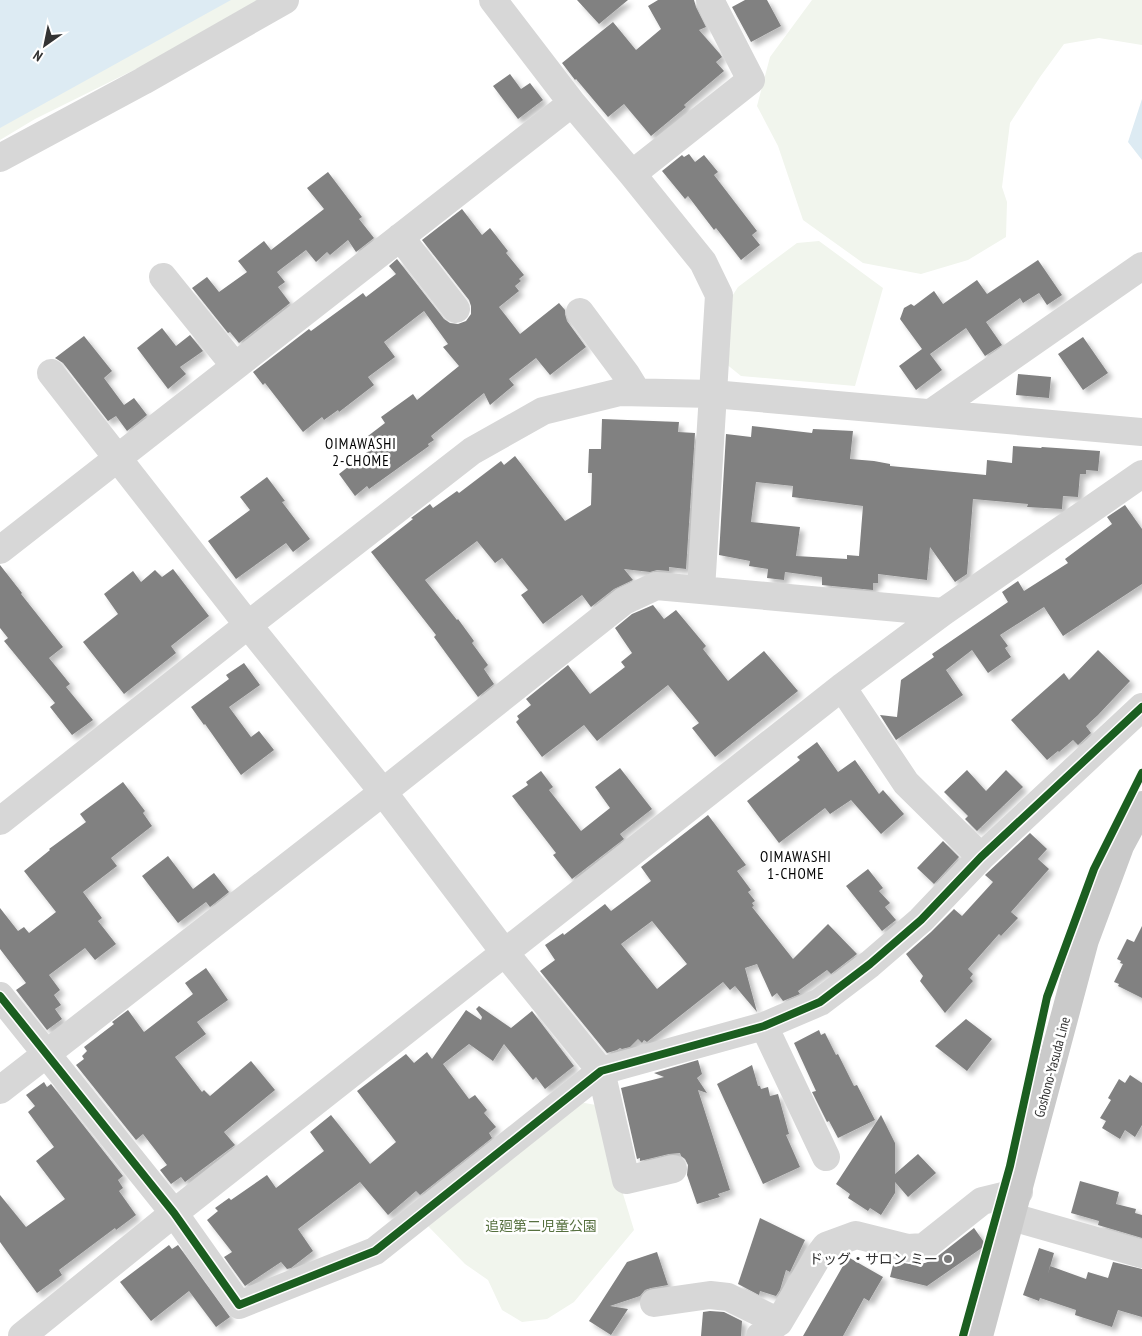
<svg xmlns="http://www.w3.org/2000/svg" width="1142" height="1336" font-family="'PT Sans Narrow','Noto Sans JP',sans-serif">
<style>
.green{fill:#f1f5ed}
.water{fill:#ddebf3}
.building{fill:#818181;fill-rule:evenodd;filter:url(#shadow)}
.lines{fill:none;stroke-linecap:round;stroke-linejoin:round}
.minor{stroke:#d7d7d7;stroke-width:28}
.major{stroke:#cacaca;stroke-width:28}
.cycleway-casing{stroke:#fff;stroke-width:11}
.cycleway{stroke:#1b5e20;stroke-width:8}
.poi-dot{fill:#7a7a7a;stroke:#fff;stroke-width:2}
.labels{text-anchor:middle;stroke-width:5;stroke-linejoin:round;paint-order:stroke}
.street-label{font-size:14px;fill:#333;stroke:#fff}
.park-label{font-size:14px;fill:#56703f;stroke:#fff}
.poi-label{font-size:14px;fill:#333;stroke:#fff;text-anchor:end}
.neighbourhood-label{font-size:15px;letter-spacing:1px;fill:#000;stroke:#fff}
</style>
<defs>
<filter id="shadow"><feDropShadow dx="4.5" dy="4.5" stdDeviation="2.5" flood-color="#0004"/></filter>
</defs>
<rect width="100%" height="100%" fill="#fff"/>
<path class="green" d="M0 0H275L35 119 0 140Z
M812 0H1142V45L1099 38 1064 44 1040 77 1010 123 1002 187 1007 202 1006 237 968 260 921 274 863 263 803 220 778 146 757 106 770 57Z
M819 241 883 288 855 386 741 376 725 363 727 304 738 287 797 243Z
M579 1102 596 1105 634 1230 574 1302 547 1319 522 1322 502 1310 488 1280 465 1264 426 1224Z"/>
<path class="water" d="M0 0H231L0 128Z
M1142 99V160L1128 142Z"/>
<path class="building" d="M577 0H628L599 24Z
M658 0H694L696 7 706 27 699 30 720 54 722 57 716 62 724 71 684 105 686 107 651 136 624 104 608 117 576 79 575 80 562 63 613 22 636 50 661 29 648 6Z
M745 0H767L781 26 751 42 732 7Z
M510 74 521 89 530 83 543 100 518 119 493 86Z
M689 154 695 162 704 155 718 172 714 175 757 231 752 235 760 245 741 260 716 228 714 230 688 196 685 199 662 171 682 155 684 157Z
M328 172 362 217 359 219 374 238 356 252 348 240 330 255 327 252 316 262 306 250 277 272 285 282 278 287 290 303 239 343 230 332 228 333 192 288 207 277 219 292 247 272 238 261 264 241 271 250 324 209 307 188Z
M462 209 482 235 490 228 508 251 506 253 524 275 519 279 521 281 515 286 519 291 499 307 520 334 559 303 565 310V314L567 321 586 347 550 375 536 358 509 379 514 385 490 405 484 393 431 436 434 440 428 444 429 446 369 489 367 486 355 496 339 474 371 449 364 439 385 423 381 417 413 394 417 400 459 366 443 347 448 344 424 311 384 342 395 357 368 377 374 385 339 412 338 410 324 420 322 417 303 432 265 383 263 385 253 372 309 329 311 331 363 293 366 297 396 274 389 266 397 259 444 319 450 323 458 324 466 321 471 314V306L469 300 422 240Z
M1038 260 1062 295 1047 305 1039 293 1023 303 1020 298 986 322 1002 345 985 356 966 328 930 354 942 370 916 390 899 366 922 349 900 319 904 308 911 304 914 306 934 291 943 304 977 280 987 294Z
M162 328 176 346 190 335 203 351 180 367 186 374 168 389 137 348Z
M84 336 112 371 104 378 124 405 134 398 147 415 127 431 116 416 108 421 63 363 55 358Z
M1083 337 1108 373 1083 390 1058 354Z
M1018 374 1051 377 1049 398 1016 395Z
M602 419 679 422 678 432 695 433 686 569 669 567V571L657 570 650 572 624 569 633 580 614 589 591 607 582 595 543 624 521 595 528 590 502 558 495 563 477 541 425 580 457 620 458 619 474 641 472 643 488 665 484 669 494 684 478 697 434 637 436 635 371 552 413 519 411 518 430 504 433 508 457 491 459 493 501 461 504 465 515 456 565 521 591 505 592 473H588L589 449H601Z
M752 426 812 433 813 429 853 431 850 459 874 461 890 464V466L986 475 987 460 1012 463 1013 446 1041 448 1042 447 1100 451 1098 471 1086 470V474H1080L1078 497 1063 496 1062 509 1027 507 1028 504 973 499 967 574 955 582 930 547 927 580 878 574V583H873V590L822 585V577L785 572 784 580 767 578 768 569 749 566 750 561 719 555 726 434 751 437ZM756 482 793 486 792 497 863 506 859 556 847 555V559L796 556 800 527 751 522Z
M267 477 285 501 282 502 310 539 293 552 286 543 236 579 208 541 250 510 240 497Z
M1125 505 1142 529V584L1063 636 1044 607 1000 635 1008 646 1005 648 1011 657 988 673 972 650 946 670 963 695 896 740 880 715 897 717 901 680 934 657 932 654 1008 602 1002 592 1018 581 1024 591 1068 563 1065 559 1112 524 1107 517Z
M0 565 22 593 21 594 63 647 49 658 70 684 66 687 93 720 72 735 50 707 55 703 4 641 8 638 0 628Z
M173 569 209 616 171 646 176 653 124 694 83 642 118 614 104 594 133 571 141 582 155 570 162 577Z
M653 605 664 619 676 610 706 646 703 649 728 681 764 651 798 691 715 757 692 728 699 723 668 685 597 741 584 725 542 757 516 722 519 719 517 716 531 705 526 699 568 665 590 694 625 667 621 662 632 653 615 628 632 614Z
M1098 650 1130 681 1098 715 1086 726 1091 733 1078 745 1073 740 1059 752 1058 751 1047 760 1011 720 1064 673 1069 680Z
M244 663 260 685 229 707 251 737 259 731 274 750 241 775 205 724 204 725 191 707 229 679 226 675Z
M817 742 838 772 855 760 879 794 883 790 904 814 881 834 851 800 830 814 825 808 779 843 747 801 800 760 797 757Z
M620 768 652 809 620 834 624 839 572 879 553 855 556 853 512 796 528 785 526 782 541 771 553 787 549 790 581 831 610 808 595 787Z
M967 770 986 791 1006 770 1023 787 977 831 965 819 968 816 944 792Z
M123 782 145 811 143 813 152 826 111 858 117 866 83 892 102 918 98 921 116 944 95 960 85 948 49 975 60 990 54 995 61 1005 55 1009 62 1019 47 1030 16 990 26 983 0 949V908L18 931 24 927 29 933 56 912 24 871 50 850 49 849 86 822 80 814Z
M708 815 746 865 737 871 751 890 748 892 755 901 752 903 754 906 752 907 793 959 828 924 857 954 831 974 827 970 798 991 800 994 783 1001 777 993 772 997 757 964 745 968 757 1012 735 986 730 990 723 982 647 1042 644 1040 642 1043 638 1039 630 1047 622 1049 620 1048 617 1050 607 1053 540 971 555 960 545 945 563 933 564 935 605 904 611 911 651 881 641 867ZM652 921 687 964 657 989 621 944Z
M1030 833 1047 849 1038 859 1049 869 1011 912 1018 918 1001 936 999 934 968 969 973 974 970 978 973 981 945 1013 920 981 923 976 906 954 931 932 954 909 962 916 993 882 985 875Z
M943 841 959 857 934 884 917 868Z
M168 856 193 889 214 873 229 892 210 907 206 902 178 923 142 876Z
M868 869 883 888 879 891 890 903 885 907 896 920 882 931 846 886Z
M1142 926V998L1118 986 1119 984 1114 982 1123 964 1120 963 1121 961 1117 959 1127 939 1134 942Z
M206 968 228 1000 197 1022 206 1034 175 1057 202 1092 204 1090 210 1096 251 1061 275 1090 224 1132 235 1145 185 1182 181 1177 171 1184 160 1170 167 1165 143 1134 136 1140 76 1065 84 1059 82 1056 87 1051 84 1047 114 1024 112 1022 128 1010 144 1032 193 994 185 983Z
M479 1006 511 1028 532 1011 574 1066 545 1089 536 1077 533 1080 504 1044 493 1061 469 1044 443 1064 469 1099 475 1095 487 1110 484 1113 496 1127 489 1133 492 1138 420 1195 416 1191 388 1215 360 1182 298 1229 313 1251 291 1268 287 1269 281 1262 245 1286 224 1257 232 1252 207 1220 218 1211 215 1208 229 1198 231 1200 267 1175 276 1188 324 1151 310 1132 331 1115 370 1164 396 1142 357 1091 406 1054 414 1063 427 1052 432 1059 466 1010 481 1020 482 1017 476 1009Z
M966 1019 992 1039 967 1071 935 1046Z
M819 1030 821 1035 825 1033 836 1055 838 1054 854 1086 857 1085 875 1120 838 1138 829 1121 827 1122 812 1092 816 1091 794 1043Z
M698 1060 702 1074 697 1078 707 1093 698 1090 730 1190 718 1194 720 1197 697 1204 687 1175 688 1165 685 1159 681 1156 680 1153 669 1154 640 1161V1158L637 1159 621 1088 664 1077 654 1073Z
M752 1065 758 1086H760L761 1089 768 1087 770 1096 778 1094 789 1134 786 1135 800 1167 763 1184 717 1084Z
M1130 1075 1142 1083V1125L1135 1137 1125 1130 1120 1139 1102 1128 1106 1121 1100 1118 1111 1100 1108 1098 1119 1079 1125 1083Z
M44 1082 47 1087 51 1084 123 1176 118 1180 123 1188 119 1191 136 1215 116 1230 115 1228 59 1270 62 1275 37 1293 0 1242V1195L26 1227 65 1199 36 1161 54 1147 28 1112 35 1106 26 1095Z
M881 1115 895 1143V1174L918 1154 936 1173 908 1197 895 1182V1193L881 1215 870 1208 868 1211 848 1198 850 1194 836 1184Z
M1080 1181 1119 1192 1116 1204 1136 1209 1135 1213 1142 1215V1238L1098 1225 1099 1221 1071 1213Z
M760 1218 805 1240 790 1272 786 1270 780 1290 776 1296 760 1291 759 1295 738 1284Z
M974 1228 986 1245 927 1286 890 1277 894 1261 909 1264 925 1263 933 1260Z
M169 1245 172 1249 178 1245 230 1317 216 1327 189 1291 151 1321 120 1282Z
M1039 1248 1054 1253 1048 1274 1050 1266 1086 1279 1088 1272 1108 1278 1113 1262 1142 1269V1317L1118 1310 1112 1327 1075 1315 1076 1310 1040 1298 1039 1301 1023 1295Z
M657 1252 668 1285 651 1288 645 1290 640 1296 610 1306 628 1309 611 1335 589 1321 627 1262Z
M848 1257 883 1277 869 1301 864 1298 843 1336H803Z
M710 1311 724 1312 742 1321 741 1336H701L703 1312Z"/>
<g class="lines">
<path class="minor" d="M493 0 572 103 632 174 703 262 719 295 701 590
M0 158 143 81 285 0
M632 174 751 80 710 0
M400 237 456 309
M163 277 235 366
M580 312 626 374 637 392
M51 373 248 625 383 792 505 953 601 1071 626 1180 673 1169
M931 413 1142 266
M0 550 572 103
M842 687 906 783 981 857
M0 821 248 625 472 451 543 411 620 392 713 394 1142 432
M0 996 174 1213 239 1305 375 1251 601 1071 764 1026 820 1002 870 964 921 920 981 857 1142 707
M764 1026 826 1157
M0 1090 383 792 624 601 656 586 943 612
M1012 1217 1142 1254
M654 1303 710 1295 728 1297 779 1322
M22 1336 174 1213 842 687 943 612 1142 474
M760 1336 779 1322 817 1258 826 1246 856 1235 908 1248 924 1247 982 1201 1019 1192"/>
<path class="major" d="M979 1336 1085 940 1120 846 1142 805"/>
<g class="cycleway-casing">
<path id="cycleway" d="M0 996 174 1213 239 1305 375 1251 601 1071 764 1026 820 1002 870 964 921 920 981 857 1142 707
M963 1336 1010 1166 1047 997 1094 869 1142 773"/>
</g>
<use href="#cycleway" class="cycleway"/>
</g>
<circle class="poi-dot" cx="948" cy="1259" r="5"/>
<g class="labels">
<g class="street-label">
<text transform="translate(1052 1067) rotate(-75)" y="5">Goshono-Yasuda Line</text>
</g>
<g class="park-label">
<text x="541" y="1231">追廻第二児童公園</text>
</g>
<g class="poi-label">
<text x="938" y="1264">ドッグ・サロン ミー</text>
</g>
<g class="neighbourhood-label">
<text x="361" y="449">OIMAWASHI<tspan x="361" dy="17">2-CHOME</tspan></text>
<text x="796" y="862">OIMAWASHI<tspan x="796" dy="17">1-CHOME</tspan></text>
</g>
</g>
<g transform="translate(45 45) rotate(213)" stroke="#ffffff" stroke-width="4" paint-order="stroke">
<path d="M0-4L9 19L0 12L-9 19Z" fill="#333333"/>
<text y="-8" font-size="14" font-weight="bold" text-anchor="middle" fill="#333333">N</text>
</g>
</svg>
